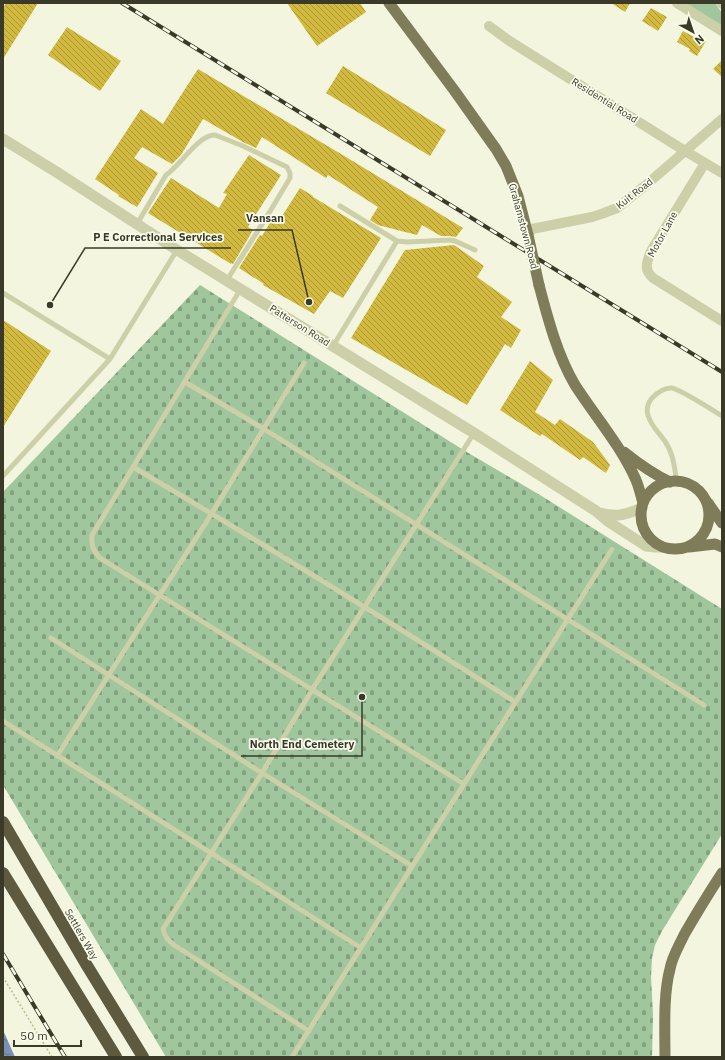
<svg xmlns="http://www.w3.org/2000/svg" width="725" height="1060" font-family="'IBM Plex Sans',sans-serif">
<style>
.grass{fill:#9fc69c}
.cemetery{fill:url(#cemetery-stones)}
.water{fill:url(#water-ripples)}
.building{fill:url(#building-back-hatch)}
.lines{fill:none;stroke-linecap:round;stroke-linejoin:round}
.path{stroke:#babb92;stroke-width:1.5;stroke-dasharray:2 2;stroke-linecap:butt}
.service{stroke:#cdcfa8;stroke-width:5}
.minor{stroke:#cdcfa8;stroke-width:10}
.tertiary{stroke:#cdcfa8;stroke-width:11}
.primary{stroke:#7f7c59;stroke-width:11}
.motorway{stroke:#5d5a3f;stroke-width:12}
.rail-casing{stroke:#3b3a29;stroke-width:4}
.rail{stroke:#fafcec;stroke-width:2.5;stroke-dasharray:8;stroke-linecap:butt}
.primary-bridge{stroke:#7f7c59;stroke-width:11}
.labels{text-anchor:middle;stroke-width:3.5;stroke-linejoin:round;paint-order:stroke}
.street-label{font-size:10px;fill:#3b3a29;stroke:#fafcec}
.leader{fill:none;stroke:#3b3a29;stroke-width:1.5}
.callout-dot{fill:#3b3a29;stroke:#fafcec;stroke-width:1.5}
.callout-label{font-size:11px;text-anchor:middle;font-weight:bold;fill:#3b3a29;stroke:#fafcec;stroke-width:3.5;stroke-linejoin:round;paint-order:stroke}
</style>
<defs>
<pattern id="cemetery-stones" width="16" height="16" patternUnits="userSpaceOnUse"><rect width="16" height="16" fill="#9fc69c"/><path d="M2 7V4a2 2 0 0 1 4 0v3zM10 15v-3a2 2 0 0 1 4 0v3z" fill="#83a27f"/></pattern>
<pattern id="water-ripples" width="26" height="14" patternUnits="userSpaceOnUse"><rect width="26" height="14" fill="#7a90b6"/><path d="M2 4q2-2 4 0t4 0M15 11q2-2 4 0t4 0" fill="none" stroke="#657794"/></pattern>
<pattern id="building-back-hatch" width="6" height="6" patternUnits="userSpaceOnUse"><rect width="6" height="6" fill="#d2b93f"/><path d="M-1 5l2 2M0 0l6 6M5-1l2 2" fill="none" stroke="#ac9735"/></pattern>
</defs>
<rect width="100%" height="100%" fill="#f3f5de"/>
<path class="grass" d="M683 3H715L722 13V27Z"/>
<path class="cemetery" d="M200 285 465 451 540 495 722 609V834L662 931 655 945 652 958 651 977 653 1015 652 1057H166L3 785V492Z"/>
<path class="water" d="M3 1030 15 1057H3Z"/>
<path class="building" d="M6 3H38L3 59V8Z
M287 3H360L366 12 317 46Z
M611 3H630L625 12Z
M651 8 667 17 658 31 642 21Z
M67 27 121 61 100 91 48 55Z
M683 31 696 38 698 36 706 41 697 56 689 51 690 49 677 42Z
M722 60V77L713 69Z
M343 66 446 130 430 156 326 93Z
M198 69 341 154 463 228 456 237 450 236H441L422 225 417 235 378 225 370 220 378 207 328 175 326 178 262 137 256 148 243 142 203 119 181 155 172 164 142 147 134 158 158 173 137 207 118 196 119 195 95 179 141 109 163 124 176 103Z
M249 155 281 175 248 227 253 230 233 264 231 263V264L148 213 171 178 219 208 227 194 223 193Z
M300 188 313 196V197L381 238 343 298 330 291 314 314 263 285 264 284 239 268 260 235 262 236 271 221 277 224Z
M454 245 484 266 477 277 512 302 501 317 521 330 511 348 505 344 467 405 351 338 405 250Z
M3 320 51 351 3 427Z
M530 361 553 380 535 412 555 425 560 419 593 442 610 465 606 473 583 457 580 460 542 434 540 436 500 410Z"/>
<g class="lines">
<path class="path" d="M3 977 52 1057"/>
<path class="service" d="M340 206 397 241
M137 224 166 175C180 166 199 134 215 135L243 146 287 167 290 173V178L269 213 227 280
M240 290 92 535C91 545 93 551 100 558L464 784
M3 293 110 359
M333 346 397 241 407 242 450 240 455 241 475 250
M185 382 264 429 704 705
M133 467C262 543 389 621 515 702
M3 476 110 359 177 250
M677 481C674 468 674 455 666 443 660 433 651 427 648 415 646 409 648 403 652 398 657 393 663 388 671 388 679 388 712 410 722 416
M51 638 262 773 412 866
M3 721 361 948
M57 756 212 513 304 363
M309 1031 174 945C168 940 164 936 163 929L262 773 312 690 474 433
M292 1057 612 549"/>
<path class="minor" d="M677 3 722 31
M721 3 722 4
M489 26 508 40 685 151 722 173
M705 163 651 251C647 262 643 269 653 278L722 321
M527 230 592 217 604 213 617 208 646 185 722 119"/>
<path class="tertiary" d="M3 139 58 173 177 250 474 433 596 511 609 522 646 546 655 547H663
M600 513C617 518 627 514 642 508"/>
<path class="primary" d="M389 3 454 90 496 149 506 166 518 196 528 235
M539 285C548 319 557 354 575 385 595 416 621 446 636 480 639 487 641 496 643 503
M624 452C639 464 653 474 670 482
M641 515a34 34 0 1 1 68 0a34 34 0 1 1-68 0Z
M708 503 722 523
M689 547 715 544 722 547
M665 1057C665 1030 663 995 670 969 672 957 679 946 684 935 696 914 709 893 722 873"/>
<path class="motorway" d="M3 822 86 964 143 1057
M3 873 116 1057"/>
<g class="rail-casing">
<path id="rail" d="M122 3 722 372
M3 954 65 1057"/>
</g>
<use href="#rail" class="rail"/>
<path class="primary-bridge" d="M528 235 539 285"/>
</g>
<g class="labels">
<g class="street-label">
<text transform="translate(605 100) rotate(32)" y="4">Residential Road</text>
<text transform="translate(634 193) rotate(-38)" y="4">Kuit Road</text>
<text transform="translate(524 226) rotate(75)" y="4">Grahamstown Road</text>
<text transform="translate(662 234) rotate(-61)" y="4">Motor Lane</text>
<text transform="translate(300 325) rotate(32)" y="4">Patterson Road</text>
<text transform="translate(82 934) rotate(60)" y="4">Settlers Way</text>
</g>
</g>
<path class="leader" d="M309 302L292 230H238M50 305L85 248H231M362 697L362 756H241"/>
<g class="callout-dot">
<circle cx="309" cy="302" r="4"/>
<circle cx="50" cy="305" r="4"/>
<circle cx="362" cy="697" r="4"/>
</g>
<g class="callout-label">
<text x="265" y="222">Vansan</text>
<text x="158" y="241">P E Correctional Services</text>
<text x="302" y="748">North End Cemetery</text>
</g>
<rect width="725" height="1060" fill="none" stroke="#3b3a29" stroke-width="8"/>
<g transform="translate(693 32) rotate(140)" stroke="#fafcec" stroke-width="3" paint-order="stroke">
<path d="M0-3L7 15L0 10L-7 15Z" fill="#3b3a29"/>
<text y="-6" font-size="11" font-weight="bold" text-anchor="middle" fill="#3b3a29">N</text>
</g>
<path d="M14 1040v6h67v-6" fill="none" stroke="#3b3a29" stroke-width="2"/>
<text x="20" y="1040" font-size="12" fill="#3b3a29" stroke="#fafcec" stroke-width="3" paint-order="stroke">50 m</text>
</svg>
